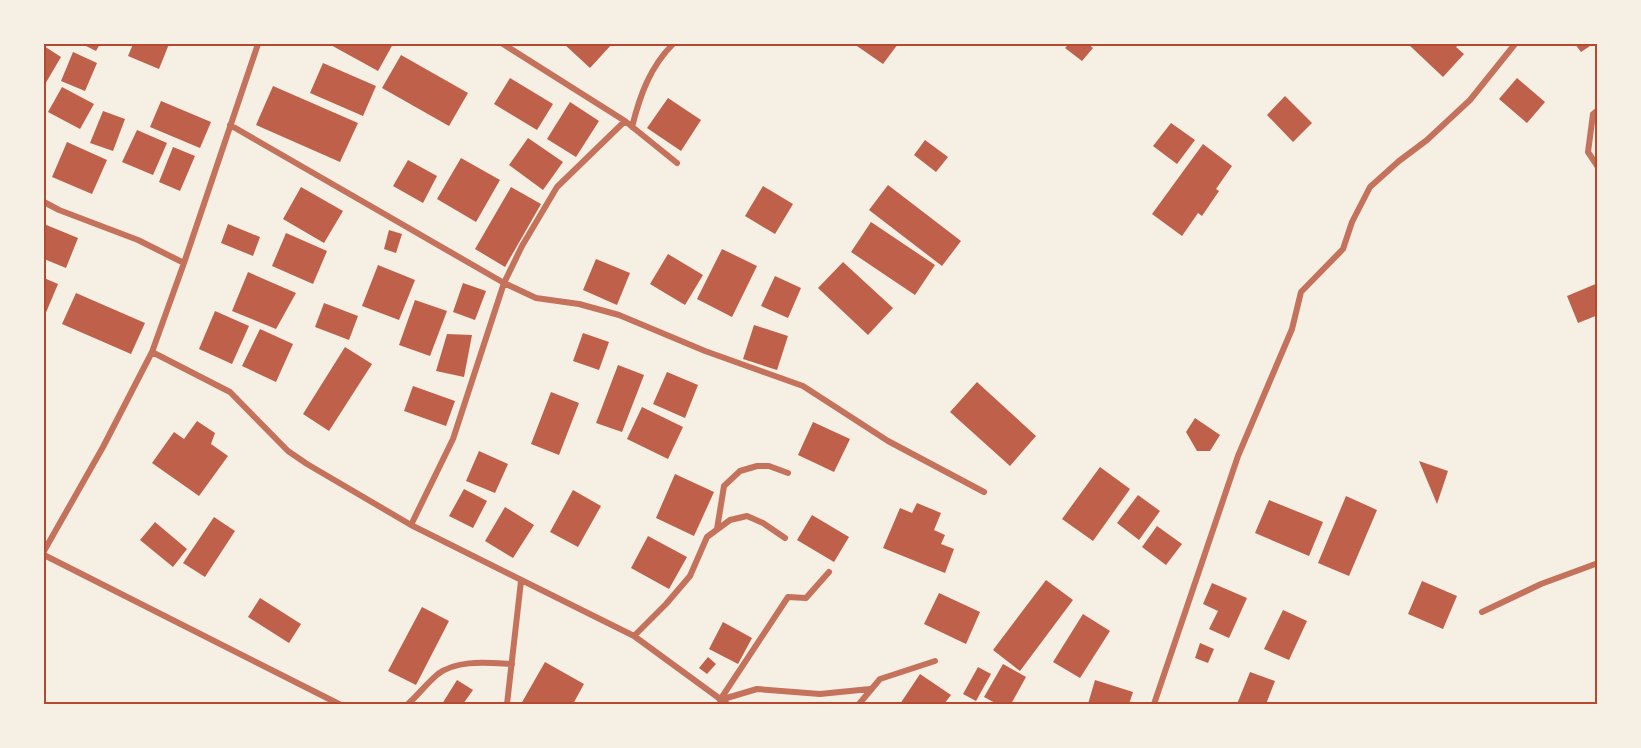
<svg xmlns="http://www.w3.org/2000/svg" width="1641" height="748" font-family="Lato,sans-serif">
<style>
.building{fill:#bf614a}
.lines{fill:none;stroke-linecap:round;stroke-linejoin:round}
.minor{stroke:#c5725c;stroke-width:6}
.neatline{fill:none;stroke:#b5482f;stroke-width:2}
</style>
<rect width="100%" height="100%" fill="#f6efe4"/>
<path class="building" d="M82 44H100L96 51Z
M133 44H169L159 69 128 56Z
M329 44H393L378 71Z
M564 44H612L590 68Z
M854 44H898L883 64Z
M1069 44H1088L1093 48 1082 61 1065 48Z
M1408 44H1460L1456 47 1464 54 1443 77Z
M1575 44H1593L1581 52Z
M44 46 61 57 44 86Z
M73 52 97 63 85 91 61 81Z
M401 55 468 93 449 126 382 88Z
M323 63 376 86 363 116 310 93Z
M510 78 553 104 537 130 494 104Z
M1517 78 1545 102 1527 123 1499 99Z
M273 86 358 123 340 162 256 125Z
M62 87 94 104 80 129 48 112Z
M1285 96 1312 123 1293 142 1267 115Z
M668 98 701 120 681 151 647 128Z
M161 101 211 122 200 148 150 127Z
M570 102 599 121 576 157 547 139Z
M103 111 125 119 113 151 90 143Z
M1171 123 1195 140 1177 164 1153 146Z
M137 130 167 143 153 175 122 162Z
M528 138 563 162 543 190 509 165Z
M925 140 948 157 936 172 914 155Z
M67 142 107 160 92 194 52 177Z
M1203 144 1232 166 1216 189 1219 191 1202 216 1198 213 1182 236 1152 214Z
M173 147 195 156 180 191 159 182Z
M461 158 500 180 476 222 437 199Z
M408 160 437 176 423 203 393 186Z
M888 185 961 241 942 266 869 210Z
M763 186 793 204 775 234 745 216Z
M301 187 343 211 324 243 283 219Z
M511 187 541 204 505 267 475 249Z
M871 222 935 265 915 295 851 252Z
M44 224 78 238 66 268 44 259Z
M228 224 260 237 253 256 221 243Z
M389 230 402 234 396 253 384 249Z
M286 233 327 251 313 284 272 266Z
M722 249 757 266 732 317 697 299Z
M668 254 703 275 685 305 650 284Z
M596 259 630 273 617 305 583 290Z
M843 262 893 308 868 335 818 288Z
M378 265 415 280 399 320 362 306Z
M248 272 296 293 276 329 232 311Z
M775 276 801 288 788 318 761 306Z
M44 278 58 284 45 315H44Z
M463 283 486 291 475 320 453 312Z
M1598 283V315L1578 323 1567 296Z
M76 293 145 323 131 354 62 324Z
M415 300 447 311 430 356 399 345Z
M324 303 358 316 349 340 315 327Z
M215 311 249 326 232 364 199 349Z
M754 325 788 336 777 370 743 359Z
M260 329 293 344 276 382 242 366Z
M583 333 609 342 599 370 573 361Z
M447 334 472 335 464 377 436 371Z
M345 347 372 364 329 431 303 414Z
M618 365 644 375 622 432 596 423Z
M667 372 698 385 685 418 653 404Z
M977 382 1036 436 1010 466 950 412Z
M413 386 455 401 446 426 404 411Z
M551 392 579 403 559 455 531 444Z
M642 407 683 427 668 459 627 439Z
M1195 418 1220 435 1210 451H1197L1186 432Z
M197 421 215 433 211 444 228 456 199 496 152 463 174 432 184 439Z
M813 422 850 439 834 472 798 455Z
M479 451 508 464 495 493 466 481Z
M1419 461 1448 471 1437 504Z
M1100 467 1130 489 1093 541 1062 519Z
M675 474 714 492 694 536 656 518Z
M464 489 487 501 473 528 449 516Z
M573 490 601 506 578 547 550 532Z
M1138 495 1160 511 1139 540 1117 523Z
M1346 496 1377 510 1349 576 1318 563Z
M1269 500 1323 522 1309 556 1255 533Z
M917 503 941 513 934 530 945 535 941 544 954 549 945 573 883 548 900 508 912 513Z
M505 507 534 525 513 558 485 541Z
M812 515 849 537 834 562 797 540Z
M214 517 235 531 205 577 183 563Z
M155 522 187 549 173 567 140 540Z
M1157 526 1182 544 1166 565 1142 547Z
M648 536 687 557 669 589 631 568Z
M1046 580 1073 600 1020 671 993 650Z
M1422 581 1457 596 1443 629 1408 614Z
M1212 583 1247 598 1229 638 1209 629 1218 611 1203 604Z
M939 593 980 612 966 644 924 624Z
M260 598 301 624 289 643 248 617Z
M422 607 449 621 416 685 388 671Z
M1283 610 1307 621 1289 660 1264 649Z
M1083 614 1110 631 1080 678 1053 662Z
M723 622 752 638 738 664 709 649Z
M1200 643 1214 649 1208 663 1195 658Z
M708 657 716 664 707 674 699 668Z
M545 662 584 684 573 704H521Z
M1003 664 1026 677 1011 704H997L984 697Z
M978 667 991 674 976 701 963 694Z
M1250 672 1275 681 1266 704H1237Z
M920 674 951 695 944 704H900Z
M457 680 473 690 463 704H442Z
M1095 680 1133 692 1129 704H1088Z"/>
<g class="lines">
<path class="minor" d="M503 44 625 121 677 163
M1598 110 1593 114 1588 152 1598 167
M625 121 557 187 522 246 504 283 536 298 579 304 619 315 705 351 803 386 888 441 984 492
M230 125 504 283 453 439 411 525
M632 127C640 95 650 67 673 44
M44 202 59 210 138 240 184 263
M152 352 230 392 288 451 307 464 411 525 634 636 727 704
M717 529 724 486 740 471 757 466H769L788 473
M44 551 103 447 152 352 184 263 258 44
M44 555 339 704
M1482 612 1541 584 1598 563
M634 636 666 604 690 576 707 537 730 520 747 516 763 523 785 538
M720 700 788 597 806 598 829 572
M720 700 757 689 820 694 870 689
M408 704C418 695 427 683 438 674 458 659 489 663 512 664
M507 704 521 581
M859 704 880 679 935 661
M1154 704 1238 456 1292 329 1301 292 1343 249 1352 222 1370 187 1399 161 1427 140 1470 100 1515 44"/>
</g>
<rect width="1641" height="748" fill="none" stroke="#f6efe4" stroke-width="90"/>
<rect x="45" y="45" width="1551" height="658" class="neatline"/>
</svg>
